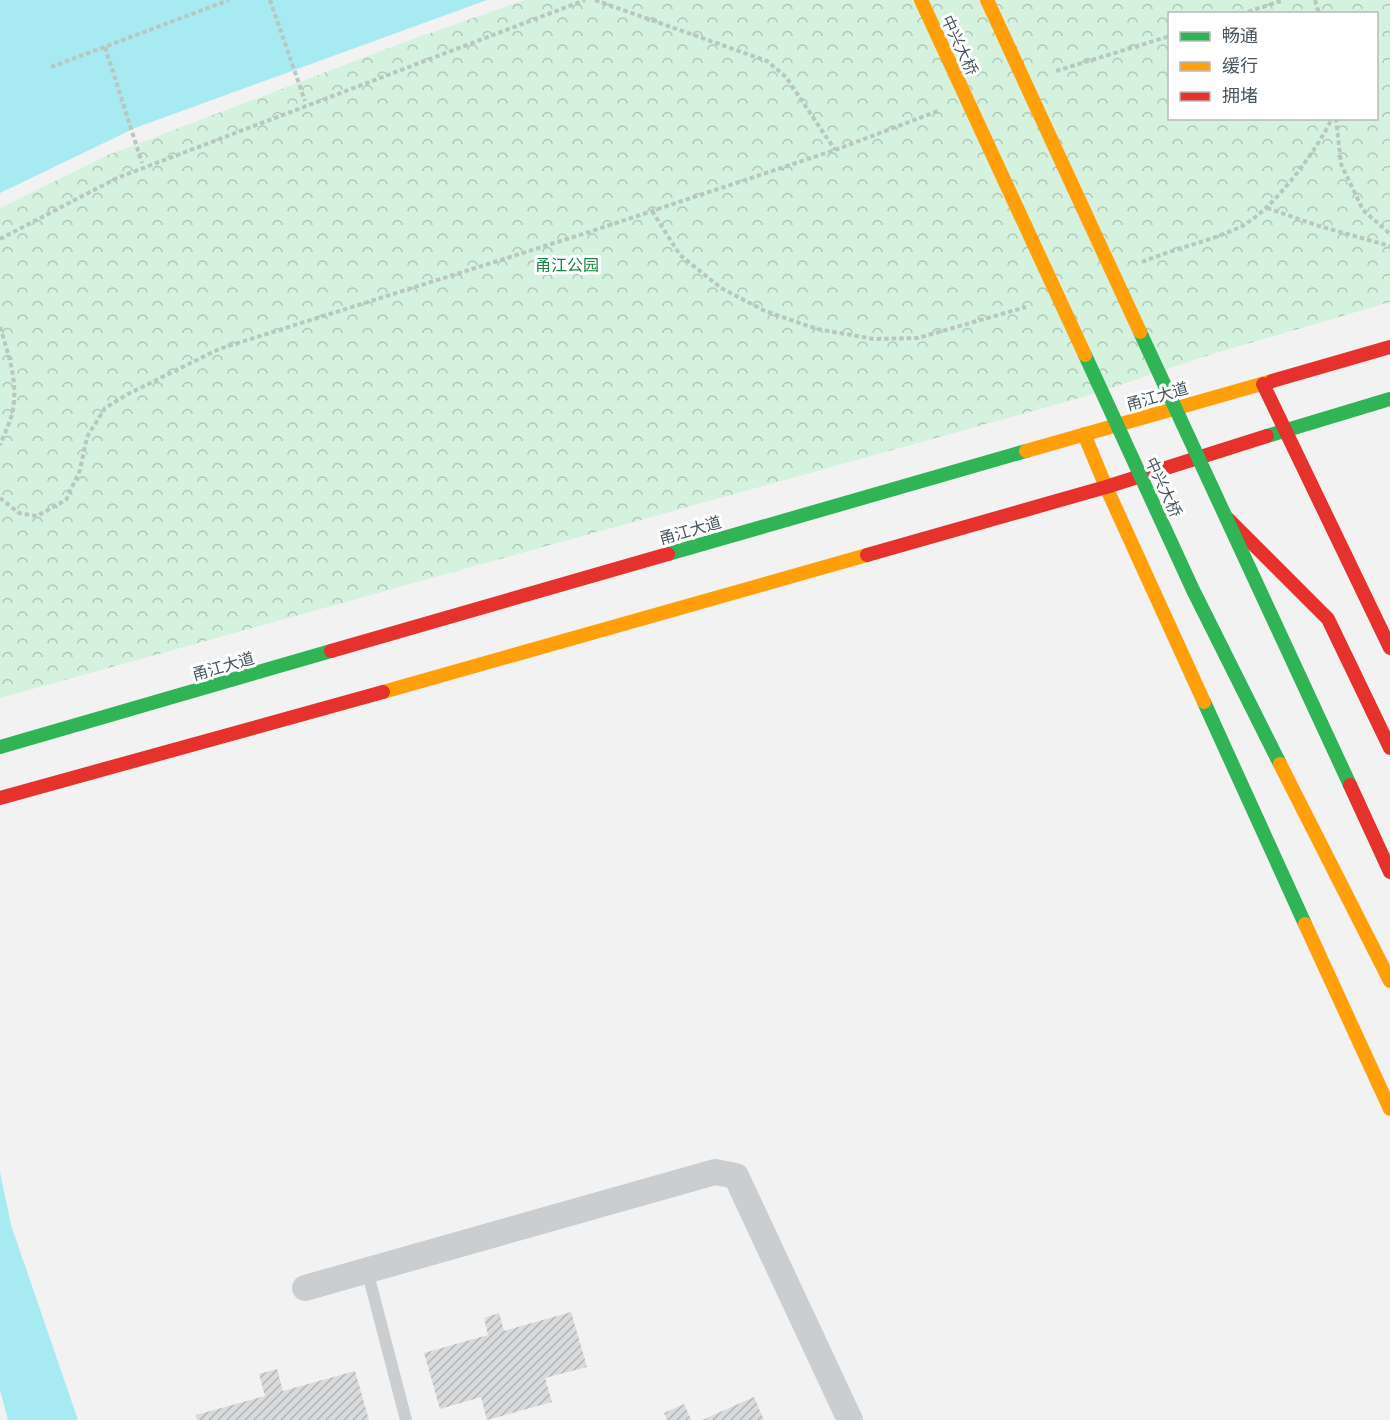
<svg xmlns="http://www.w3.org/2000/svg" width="1390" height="1420" font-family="'PT Sans Narrow','Noto Sans SC',sans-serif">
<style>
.forest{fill:url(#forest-crowns);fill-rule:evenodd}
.water{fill:#a8eaf1}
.building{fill:url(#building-hatch)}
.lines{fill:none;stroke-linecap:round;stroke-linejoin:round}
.path{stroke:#b9c6c1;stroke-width:4;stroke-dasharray:4.5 3;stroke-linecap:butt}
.lane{stroke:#cbced0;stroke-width:12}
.street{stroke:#cbced0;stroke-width:26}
.fast{stroke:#30b455;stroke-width:14}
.slow{stroke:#ff9f0a;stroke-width:14}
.jam{stroke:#e5322d;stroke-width:14}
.fast-bridge{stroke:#30b455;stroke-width:14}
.slow-bridge{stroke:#ff9f0a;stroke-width:14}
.jam-bridge{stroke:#e5322d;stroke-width:14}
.labels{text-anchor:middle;stroke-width:6;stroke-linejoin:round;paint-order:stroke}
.street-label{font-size:16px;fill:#47565f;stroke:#fff}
.park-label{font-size:16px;fill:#128641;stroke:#fff}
</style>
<defs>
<pattern id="forest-crowns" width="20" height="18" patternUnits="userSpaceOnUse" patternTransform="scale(1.5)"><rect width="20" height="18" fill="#d5f2de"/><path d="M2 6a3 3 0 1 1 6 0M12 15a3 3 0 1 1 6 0" fill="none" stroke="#afc7b7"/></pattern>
<pattern id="building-hatch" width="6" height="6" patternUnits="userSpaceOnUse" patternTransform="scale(1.5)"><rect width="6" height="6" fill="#d9dadb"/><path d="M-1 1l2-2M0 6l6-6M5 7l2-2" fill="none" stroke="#b2b4b5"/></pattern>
</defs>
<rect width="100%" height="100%" fill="#f2f2f2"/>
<path class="forest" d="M524 0H1390V302L1209 355 1087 396 0 698V208L108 155 402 43ZM1170 14H1376V118H1170Z"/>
<path class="water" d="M0 0H487L135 128 0 193Z
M0 1172 11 1225 78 1420H8L0 1390Z"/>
<path class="building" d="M571 1312 587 1367 545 1378 552 1402 487 1420 481 1397 440 1409 424 1353 488 1335 484 1318 499 1313 504 1331Z
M277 1369 283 1391 355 1371 369 1420H197L196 1415 265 1396 259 1374Z
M754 1397 764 1420H702Z
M684 1404 691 1420H667L664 1413Z"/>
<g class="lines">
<path class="path" d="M270 0 305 101
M595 0 767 61 786 77 835 150
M1315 0 1319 14
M1241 14 1284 0
M105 47 142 163
M51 67 229 0
M1056 71 1170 36
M1336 118 1341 164 1363 210 1390 234
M1267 208 1319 226 1390 246
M652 211 680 255 721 288 765 311 817 329 874 339 918 338 1026 307
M0 239 117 178 585 0
M1142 262C1173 249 1207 242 1238 228 1270 214 1317 151 1332 118
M0 327C9 356 19 384 12 414 9 425 4 435 0 445
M0 498 19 513 37 516 66 500 80 470 87 437 105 408 128 394 219 349 586 233 835 150 938 111"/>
<path class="lane" d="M367 1270 406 1420"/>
<path class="street" d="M305 1288 715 1172 736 1176 850 1420"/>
<path class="fast" d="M1267 436 1390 399
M668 554 1026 451
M1204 702 1305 924
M0 747 331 651"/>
<path class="slow" d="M1084 434 1106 487 1204 702
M1026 451 1272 381
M383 692 867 555
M1305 924 1390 1109"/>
<path class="jam" d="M1272 381 1390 347
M1263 384 1390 648
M1227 518 1328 619 1390 748
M867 555 1106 487 1267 436
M331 651 668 554
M0 798 383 692"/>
<path class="fast-bridge" d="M1140 332 1350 785
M1085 355 1193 590 1280 764"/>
<path class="slow-bridge" d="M921 0 1085 355
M987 0 1140 332
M1280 764 1390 981"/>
<path class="jam-bridge" d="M1350 785 1390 872"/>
</g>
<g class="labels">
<g class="street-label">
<text transform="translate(960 45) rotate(65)" y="6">中兴大桥</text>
<text transform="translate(1157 396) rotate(-16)" y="6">甬江大道</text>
<text transform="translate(1164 487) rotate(65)" y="6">中兴大桥</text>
<text transform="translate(690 530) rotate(-16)" y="6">甬江大道</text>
<text transform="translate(223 666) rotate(-16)" y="6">甬江大道</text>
</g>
<g class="park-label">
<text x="567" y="271">甬江公园</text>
</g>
</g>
<rect x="1168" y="12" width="210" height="108" fill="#ffffff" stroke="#b5bbbf" stroke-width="1.5"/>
<rect x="1180" y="32" width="30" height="9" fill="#30b455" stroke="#b5bbbf" stroke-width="1.5"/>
<text x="1222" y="42" font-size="18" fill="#47565f">畅通</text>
<rect x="1180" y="62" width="30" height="9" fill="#ff9f0a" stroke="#b5bbbf" stroke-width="1.5"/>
<text x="1222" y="72" font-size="18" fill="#47565f">缓行</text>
<rect x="1180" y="92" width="30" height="9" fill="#e5322d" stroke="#b5bbbf" stroke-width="1.5"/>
<text x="1222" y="102" font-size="18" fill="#47565f">拥堵</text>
</svg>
